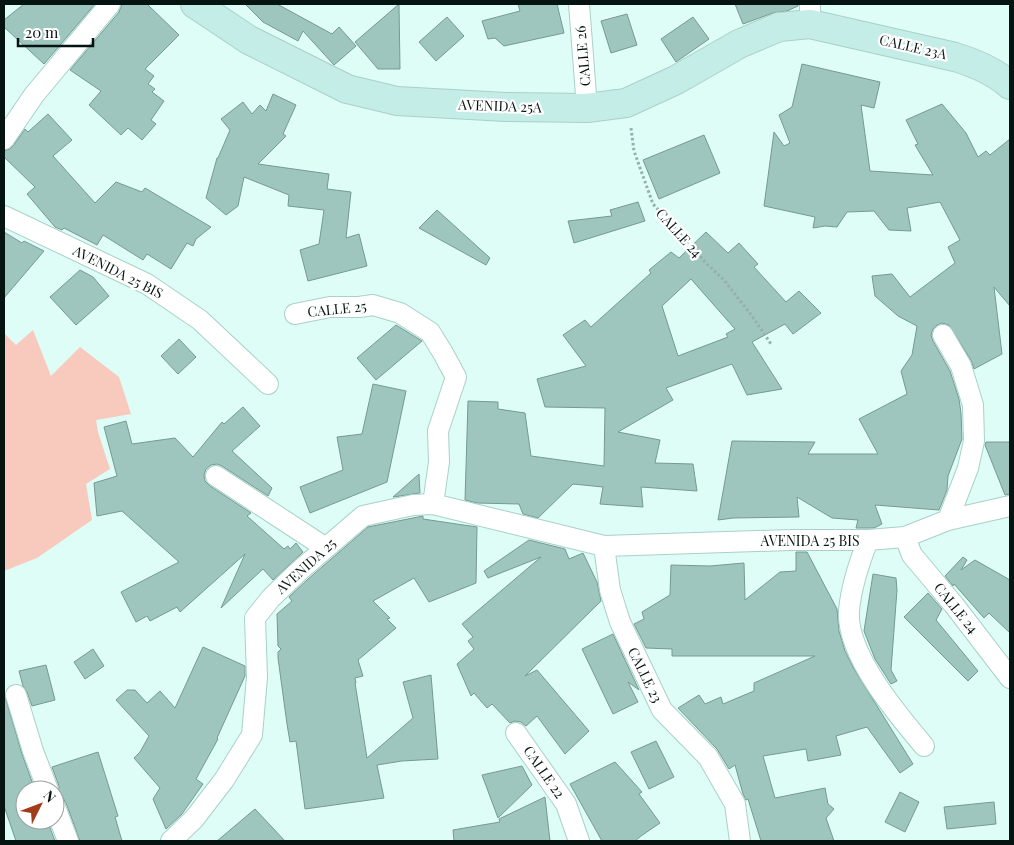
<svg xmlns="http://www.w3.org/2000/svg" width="1014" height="845" font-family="'Playfair Display',serif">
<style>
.green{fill:#f7cabd}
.building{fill:#9fc6be;stroke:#749b93;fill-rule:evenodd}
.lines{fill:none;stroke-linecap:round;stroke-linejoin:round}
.minor-casing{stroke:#a9d1c8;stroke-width:22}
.secondary-casing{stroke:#a9d1c8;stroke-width:30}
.path{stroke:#95afaa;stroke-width:3;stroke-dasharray:2.5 2.5;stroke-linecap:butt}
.minor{stroke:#fff;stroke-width:20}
.secondary{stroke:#c5ede7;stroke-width:28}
.labels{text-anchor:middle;stroke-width:4.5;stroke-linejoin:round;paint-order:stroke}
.street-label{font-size:14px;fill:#051411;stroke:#fff}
</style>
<rect width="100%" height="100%" fill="#ddfdf6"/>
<path class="green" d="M33 330 51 376 80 347 119 377 131 414 96 420 98 432 110 469 86 484 92 520 37 558 4 571V333L16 345Z"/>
<path class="building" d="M24 4H95L44 64 4 27V20Z
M122 4H147L179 35 145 69 154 76 148 84 155 89 152 92 164 101 151 120 156 124 142 140 128 128 121 135 89 105 101 91 70 70 119 12Z
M245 4H277L332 34 339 27 356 46 334 65 303 31 298 41 263 22Z
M399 4 400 69H378L355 42Z
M518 4H557L564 33 504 46 495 38 488 39 482 21 520 11Z
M735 4H798V6L787 11 773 13 743 24Z
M627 14 637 45 611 53 601 21Z
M447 17 464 36 436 61 419 42Z
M693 17 709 39 676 62 661 39Z
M802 64 880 82 874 108 861 105 870 171 933 175 915 145 918 144 906 120 942 104 966 133 978 157 986 151 990 155 1010 139V306L994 287 1002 354 974 369 971 360 949 325 942 323 937 325 933 329 931 335 933 341 950 371 959 399 961 413 962 439 948 476 947 490 939 510 875 505 882 524 874 528H856L858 520 832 518 797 497 799 517 733 518 718 520 732 441 815 442 808 454H878L859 419 907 394 901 371 912 355 917 326 898 316 875 296 872 276 892 274 910 297 955 263 948 247 960 240 940 202 907 208 911 231 889 230 874 211 847 212 837 227 825 226 813 228 815 217 764 206 774 132 784 146 790 143 779 115 792 107Z
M273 94 296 105 283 134 286 136 258 164 329 174 327 189 351 192 346 238 359 234 367 266 308 281 300 250 319 244 324 210 288 206 289 195 244 177 238 206 226 215 206 198 217 158H218L230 130 221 119 243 102 252 114 260 105 266 111Z
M48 114 72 140 53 156 95 203 116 182 142 192 145 188 211 227 196 239 193 246 187 243 171 269 147 254 143 260 103 235 97 245 64 228 62 230 55 227 27 194 35 187 4 157V151L10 149 13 146 25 129 28 132Z
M704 135 720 173 659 199 643 160Z
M638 202 645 221 574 243 568 221 612 216 610 210Z
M437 210 490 258 486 265 419 228Z
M4 232 22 243 24 241 44 251 4 298Z
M706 232 728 253 739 243 758 264 754 267 786 302 799 291 821 313 793 334 785 324 752 342 782 389 747 395 732 364 666 388 673 400 618 432 660 440 655 463 693 464 697 491 641 487 643 507 600 504 603 487 573 484 538 518 523 514 519 504 477 503 465 500 468 401 498 402V409L525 413 531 456 604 466 605 408 545 407 537 379 586 366 563 335 585 320 591 327 651 273 649 270 671 252 679 258ZM691 279 735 329 726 334 728 337 678 356 662 306Z
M80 270 93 277 109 296 76 325 50 297Z
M396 325 422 341 376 380 357 358Z
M179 339 196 357 178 374 161 356Z
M373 384 406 391 387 482 310 513 300 487 343 470 337 437 362 434Z
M243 407 260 426 232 451 272 488 268 496 222 466 217 464 211 465 206 469 204 475 205 481 210 486 251 513 247 516 284 549 288 546 290 549 296 543 303 552 273 580 263 569 221 608 245 554 180 612 177 607 150 621 147 616 136 622 121 592 179 562 122 511 97 516 94 483 117 476 104 427 126 421 132 444 175 438 193 457 222 422 224 424Z
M986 442H1010V494L1005 495 985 445Z
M419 474 420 493 393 497Z
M423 516V519L477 527 476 583 429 602 414 578 373 601 390 618 387 619 396 628 358 660 363 676 355 678 356 683H355L367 758 413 718 403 682 431 675 438 759 402 761 377 765 384 798 305 809 296 741 290 742 287 724 278 658V652L281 649 278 646 277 614 292 601 289 597 307 580 368 527Z
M529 540 565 549 569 559 583 553 597 582 601 601 525 676 537 670 589 731 565 754 537 716 526 726 521 722 515 721 510 723 492 704 487 708 474 693 471 696 457 664 474 649 468 641 473 637 462 624 541 557 488 578 484 571Z
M796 552H807L837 609 839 631 845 651 854 669 913 764 900 773 867 727 836 736 841 755 808 761 806 749 763 756 775 798 825 788 828 804 834 809 826 818 834 841H761L748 799 746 800 743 794 735 765 729 769 717 749 678 708 699 695 705 704 721 697 723 704 754 691V683L815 656H672V649L646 648 634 624 644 619 642 612 670 595 671 565 710 566 744 563 745 600 780 572 796 571Z
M963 557 967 560 961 570 975 560 1010 580V633L989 613 984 618 954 584 953 586 945 576Z
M873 574 896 578 897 590 891 670 897 681 891 684 875 659 864 631Z
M928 593 942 609 936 620 978 671 968 681 904 617Z
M613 634 639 690 628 682 638 702 613 714 582 649Z
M203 647 245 666V676L217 738 218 739 196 779 203 784 182 814 166 829 153 799 160 788 134 758 140 752 149 736 116 700 127 690H135L147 703 160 691 175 708Z
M93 649 104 666 85 679 74 662Z
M46 665 55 700 32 706 27 692 23 686 19 671Z
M4 693 22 754 35 790H25V820H47L55 841H16L4 806Z
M656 741 674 777 649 789 631 752Z
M98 752 118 816 115 817 122 841H80L66 803 63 798 58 796 59 786 52 767Z
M615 762 642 792 639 794 660 823 641 836 635 841H602L570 784Z
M522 766 532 785 498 818 482 775Z
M900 792 919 802 905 832 885 822Z
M545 797 550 841H454L453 830 500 822 499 819Z
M994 802 996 824 947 829 944 807Z
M255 809 285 841H217Z"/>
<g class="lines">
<g class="minor-casing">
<path id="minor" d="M579 4 587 108
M810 24V4
M4 139 34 95 110 4
M4 216 147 284 200 320 268 384
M295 314 330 307H359L373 305 400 313 430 332 443 353 456 377 438 431 439 462 433 504
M943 335 961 366 973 405 974 441 968 468 948 520
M216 476 326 548
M905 537 912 555 954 605 1010 678
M868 540C859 563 851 586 849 611 846 654 897 714 924 746
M604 546 610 590 620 622 662 710 708 757 735 804 740 841
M16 695 33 751 48 790
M516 733 566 804 579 841
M55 807 68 841
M171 841 194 819 224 780 252 735 257 677 255 618 271 598 299 571 363 516 413 505 433 504 604 546 791 540H868L905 537 948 520 1010 506"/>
</g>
<g class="secondary-casing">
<path id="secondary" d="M195 4 249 40 347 89 397 101 506 107 587 108 626 103 676 80 739 44 779 27 810 24 955 57C975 63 994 71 1010 85"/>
</g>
<path class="path" d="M631 128 634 151 653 204 707 264 724 280 752 316 771 344"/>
<use href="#minor" class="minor"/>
<use href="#secondary" class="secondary"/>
</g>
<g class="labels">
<g class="street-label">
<text transform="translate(913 47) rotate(13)" y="5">CALLE 23A</text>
<text transform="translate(583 56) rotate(-95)" y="5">CALLE 26</text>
<text transform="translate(500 106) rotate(2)" y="5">AVENIDA 25A</text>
<text transform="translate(679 233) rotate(48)" y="5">CALLE 24</text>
<text transform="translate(118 272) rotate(27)" y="5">AVENIDA 25 BIS</text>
<text transform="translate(337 309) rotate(-6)" y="5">CALLE 25</text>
<text x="810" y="546">AVENIDA 25 BIS</text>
<text transform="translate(306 566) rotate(-42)" y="5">AVENIDA 25</text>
<text transform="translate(956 608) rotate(51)" y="5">CALLE 24</text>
<text transform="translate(645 675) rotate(64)" y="5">CALLE 23</text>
<text transform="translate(544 772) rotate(55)" y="5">CALLE 22</text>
</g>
</g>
<rect width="1014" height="845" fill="none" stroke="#051411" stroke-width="10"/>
<g transform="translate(40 805) rotate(48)"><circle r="24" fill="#ffffff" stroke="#9ba1a0"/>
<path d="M0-4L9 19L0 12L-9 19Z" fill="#a23b1a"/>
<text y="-8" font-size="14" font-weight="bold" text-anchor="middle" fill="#051411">N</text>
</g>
<path d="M18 38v8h75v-8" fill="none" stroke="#051411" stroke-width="2.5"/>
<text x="25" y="38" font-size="15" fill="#051411" stroke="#ffffff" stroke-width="4" paint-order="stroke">20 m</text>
</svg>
